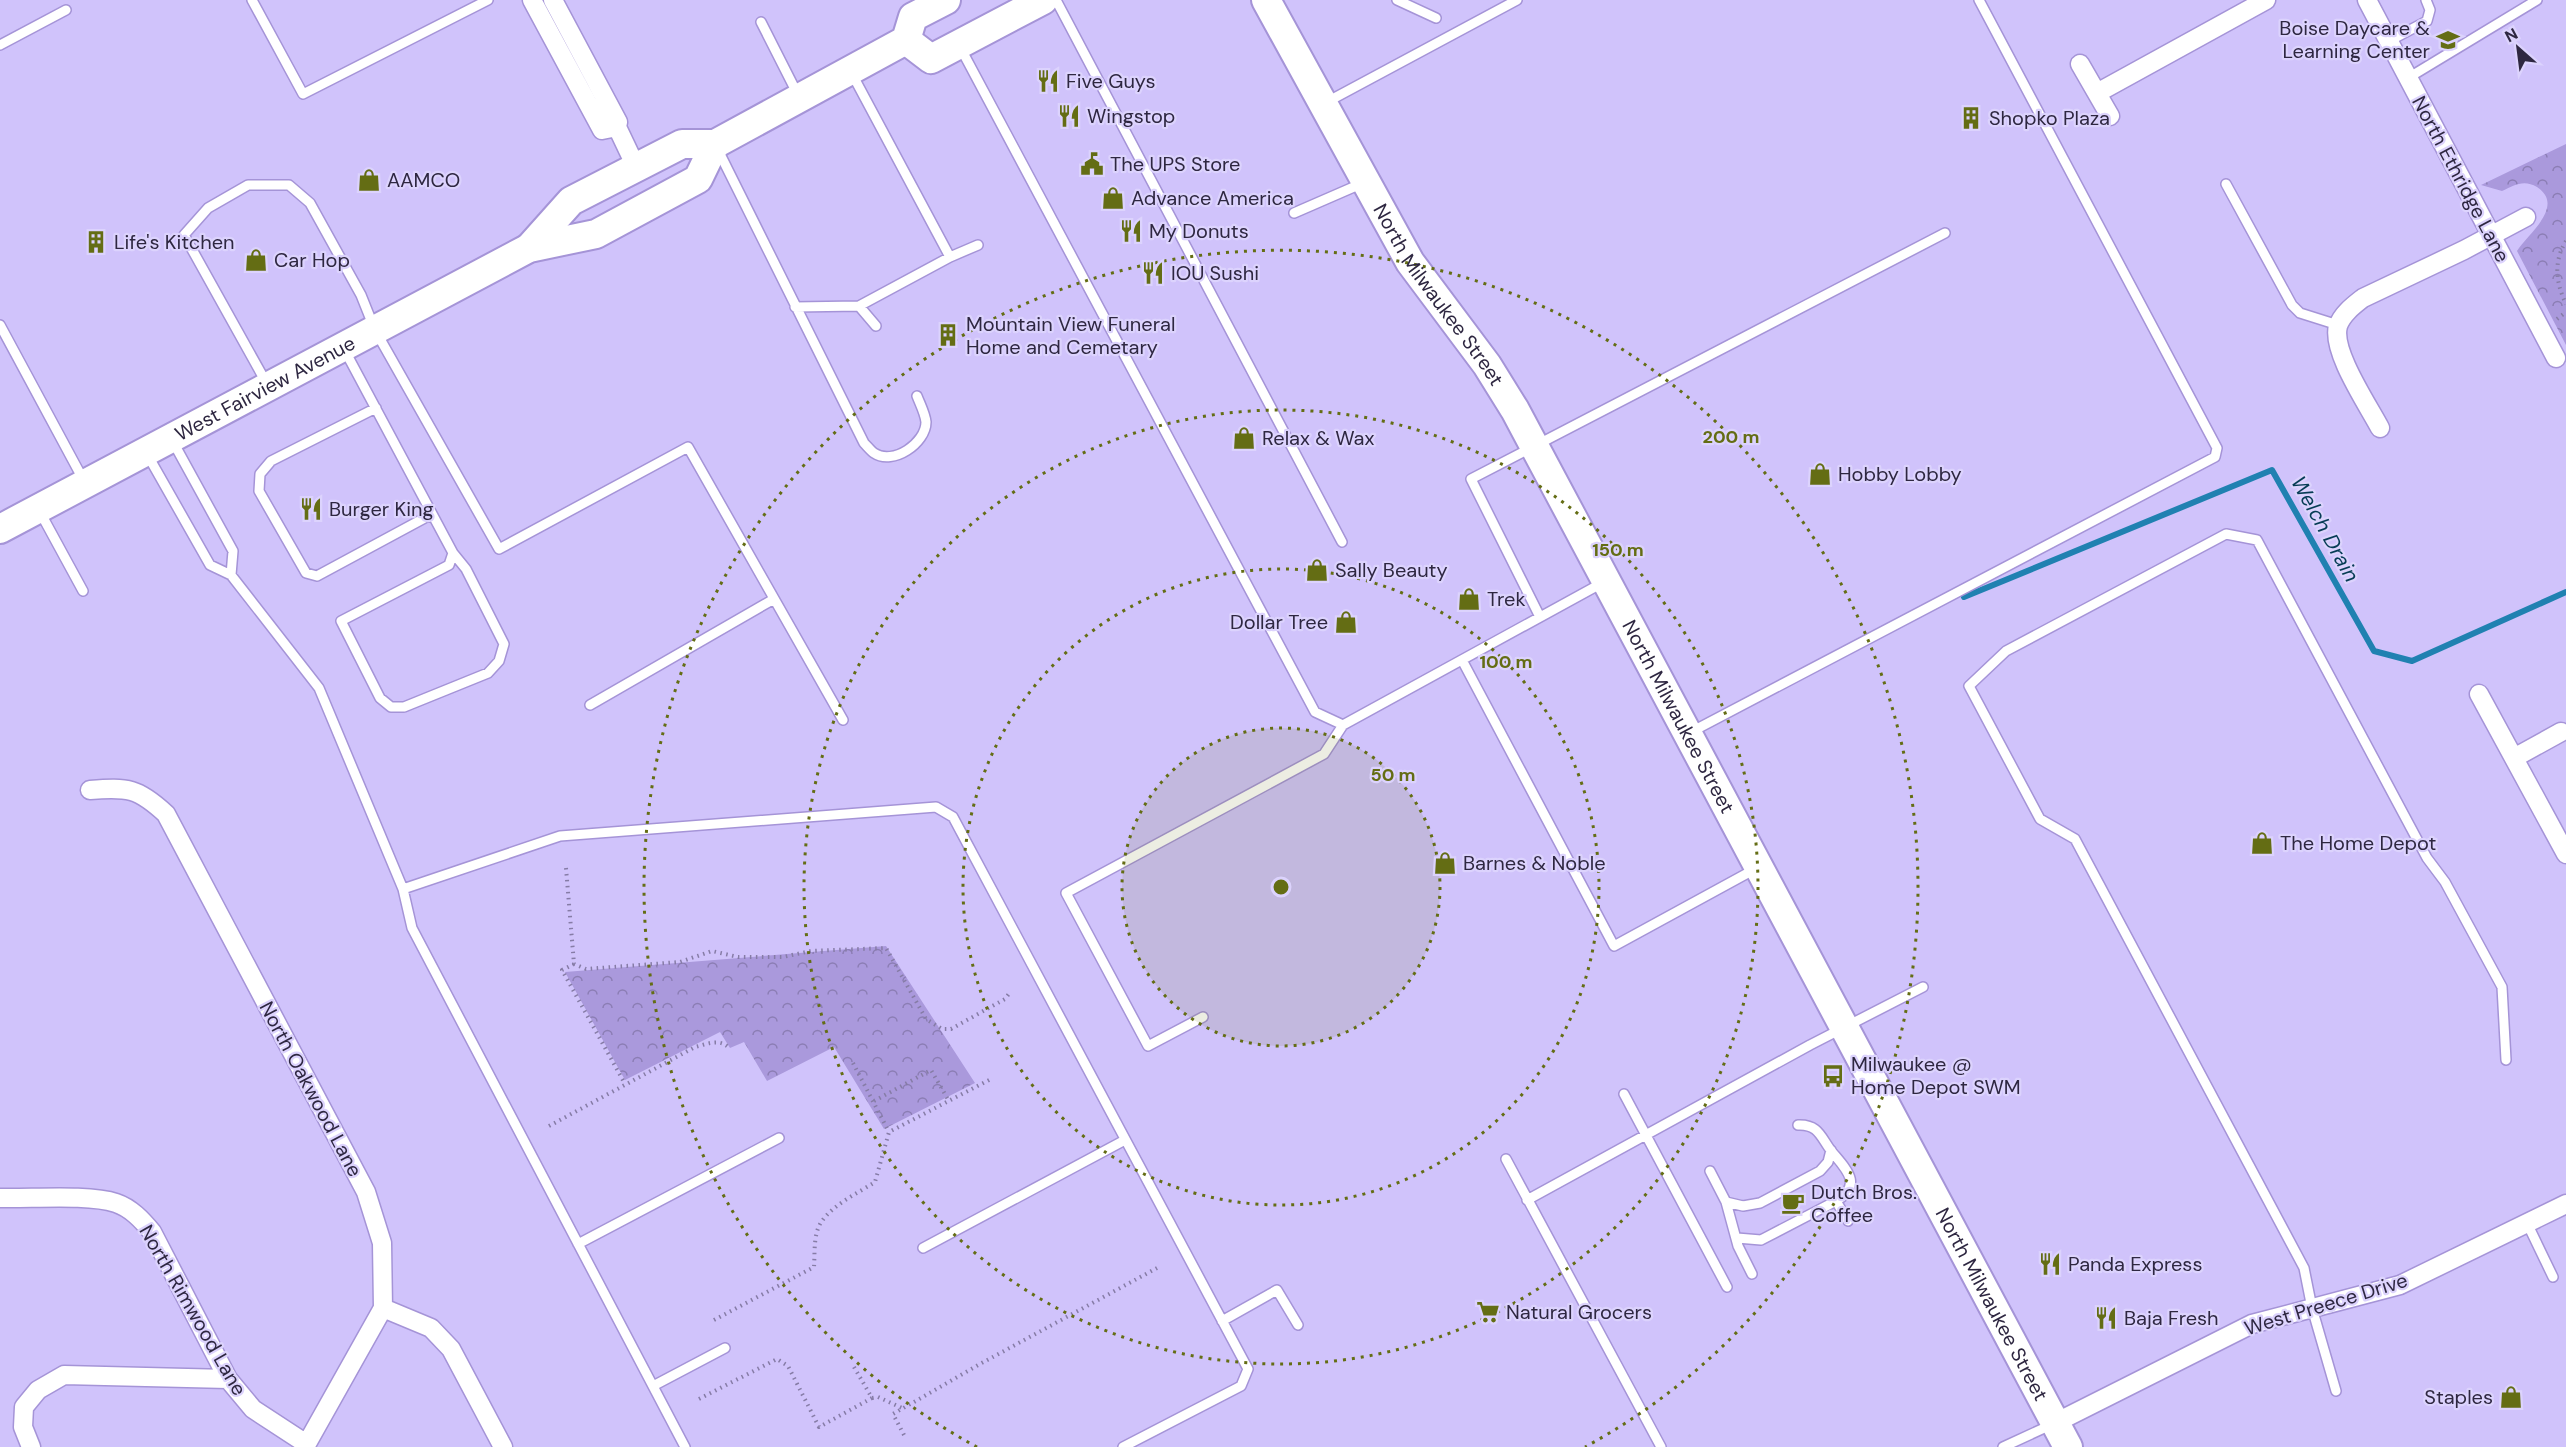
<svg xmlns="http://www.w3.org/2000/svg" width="2566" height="1447" font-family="'DM Sans',sans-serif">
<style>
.forest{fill:url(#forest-crowns)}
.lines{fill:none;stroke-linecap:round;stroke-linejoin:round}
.stream{stroke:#2081b1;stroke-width:6}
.lane-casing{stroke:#a594d7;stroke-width:12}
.street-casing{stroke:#a594d7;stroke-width:21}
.primary-casing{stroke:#a594d7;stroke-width:32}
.path{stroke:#867ca6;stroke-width:4;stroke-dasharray:1.5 4.5;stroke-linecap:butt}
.lane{stroke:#fff;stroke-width:9}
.street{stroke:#fff;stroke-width:18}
.primary{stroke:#fff;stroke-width:28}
.ring{fill:none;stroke:#646d14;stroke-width:3;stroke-dasharray:3 6}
.labels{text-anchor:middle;stroke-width:4.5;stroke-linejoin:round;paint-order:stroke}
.poi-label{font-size:20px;fill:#2e2741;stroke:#dcd3fd;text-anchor:start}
.street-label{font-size:20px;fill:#2e2741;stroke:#dcd3fd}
.water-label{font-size:21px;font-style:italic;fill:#063c55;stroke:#dcd3fd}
.centre{fill:#646d14;stroke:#dcd3fd;stroke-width:3}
.ring-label{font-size:18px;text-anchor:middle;font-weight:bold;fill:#646d14;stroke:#dcd3fd;stroke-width:4.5;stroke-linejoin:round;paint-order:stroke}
</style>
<defs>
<pattern id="forest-crowns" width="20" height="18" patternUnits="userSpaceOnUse" patternTransform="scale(1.5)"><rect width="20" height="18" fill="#aa99dc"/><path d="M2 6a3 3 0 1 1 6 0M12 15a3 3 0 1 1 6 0" fill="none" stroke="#8b7db4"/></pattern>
</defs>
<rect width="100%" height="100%" fill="#d0c3fb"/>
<path class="forest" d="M2566 144V345L2517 251C2527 235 2566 206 2537 187 2524 179 2514 185 2502 191L2481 185Z
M886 946 975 1083 884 1129 834 1047 767 1081 744 1042 730 1048 720 1032 625 1080 565 972Z"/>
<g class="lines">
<path class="stream" d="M1964 597 2272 470 2374 651 2412 661 2566 592"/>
<g class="lane-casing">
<path id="lane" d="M252 0 303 94 488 0
M1056 0 1342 542
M1397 0 1436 18
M761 22 798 95
M2389 41 2427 21 2430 10 2426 0
M0 45 66 10
M960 47 1315 712 1343 725 1604 582
M851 72 950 257
M2408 78 2537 0
M1325 103 1517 0
M719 152 864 443C867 446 871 451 874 453 893 466 926 443 926 422 925 413 920 404 917 396
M2226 184 2292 305 2300 313 2338 325
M1294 213 1363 183
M859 306 950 257 978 245
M795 307 859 306 876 326
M0 325 84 481
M344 349 453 553 449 565 341 621 380 698 391 707H404L488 673 499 661 504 644 466 569 453 553
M267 384 184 235 208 208 248 185H289L310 203 361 295 375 330 499 549 688 447 843 720
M376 408 271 461 260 474 259 491 306 573 317 576 432 514
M172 440 233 551 231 575
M147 454 210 565 231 575 319 688 403 889 412 928 685 1447
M40 512 83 591
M1540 617 1471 479 1945 233
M1462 660 1614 946 1757 868
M590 705 774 599
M1691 732 2215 457 2217 448 1979 0
M403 889 560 836 936 807 953 817 1248 1369 1241 1386 1123 1447
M1203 1017 1148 1046 1066 893 1324 754 1343 725
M1624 1094 1727 1287
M1506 1159 1661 1447
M1710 1171 1726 1202 1738 1246 1752 1274
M1527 1200 1810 1045 1923 987
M1836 1201 1848 1221
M1726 1202 1743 1206 1760 1203 1820 1171 1828 1162 1831 1150
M2527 1223 2553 1277
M1737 1238 1761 1240 1836 1201C1863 1185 1847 1170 1832 1152 1821 1138 1819 1124 1798 1125
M578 1244 779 1138
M923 1248 1125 1140
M1222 1321 1277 1290 1298 1325
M653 1386 725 1348
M2336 1391 2312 1308 2304 1268 2075 839 2040 819 1969 686 2006 651 2226 534 2257 540 2427 858 2445 882 2502 987 2506 1060
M2003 1447 2053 1424"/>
</g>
<g class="street-casing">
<path id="street" d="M532 0 602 130 617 127
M553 0 618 122 617 127 636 167
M2367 0 2556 358
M2080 64 2110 116
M2097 93 2266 0
M2380 428C2368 405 2331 351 2338 326 2342 314 2354 305 2363 298L2464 250 2526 217
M2479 694 2566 854
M2514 758 2561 732
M90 790C128 787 138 788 166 814L366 1192 382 1243 383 1308 305 1447
M0 1198C30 1199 89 1194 116 1203 131 1208 142 1220 152 1232L228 1379 253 1409 305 1443
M383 1308 431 1328 451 1349 503 1447
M2055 1423 2252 1324 2400 1285 2566 1204
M31 1447 23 1427 24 1407 38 1390 64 1375 228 1379"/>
</g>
<g class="primary-casing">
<g id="primary">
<path id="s1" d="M1266 0 1410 262 1487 365 1515 410 2068 1447"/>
<path d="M906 40 931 59 1043 0"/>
<path d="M529 248 571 201 682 144H715L906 40 913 17 946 0"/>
<path id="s2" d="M0 529 529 248 596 234 698 179 715 144"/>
</g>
</g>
<path class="path" d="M2566 241C2553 262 2556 283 2566 304
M2557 319 2566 312
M566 868 574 964 586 969 680 962 712 951 738 957H783L811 951 886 948 926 1019 942 1029H951L1005 999 1011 991
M574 964 562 970 625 1084
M853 1063 889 1132
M874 1101 931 1070 949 1101
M549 1126 695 1047C707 1044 720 1038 729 1048
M714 1320 814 1267C815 1253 813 1233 822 1221 834 1204 858 1193 875 1182L889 1132 991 1079
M854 1367 872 1398 878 1397 902 1408
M699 1399 777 1359 788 1366 819 1427 872 1398
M904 1435 893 1414 980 1364 1157 1268"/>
<use href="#lane" class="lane"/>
<use href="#street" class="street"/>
<use href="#primary" class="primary"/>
</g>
<circle cx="1281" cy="887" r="159" fill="#646d14" fill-opacity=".12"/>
<g class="ring">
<circle cx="1281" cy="887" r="159"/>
<circle cx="1281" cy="887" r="318"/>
<circle cx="1281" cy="887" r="477"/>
<path d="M977 1447A637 637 0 1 1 1585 1447"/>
</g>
<defs>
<g id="school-bare" transform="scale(1.8)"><path d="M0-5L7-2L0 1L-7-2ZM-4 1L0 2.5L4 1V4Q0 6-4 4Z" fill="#646d14" stroke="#dcd3fd" stroke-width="2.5" paint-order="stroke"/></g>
<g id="restaurant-bare" transform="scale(1.8)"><path d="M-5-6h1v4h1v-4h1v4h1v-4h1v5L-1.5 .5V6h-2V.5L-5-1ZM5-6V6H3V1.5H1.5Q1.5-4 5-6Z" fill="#646d14" stroke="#dcd3fd" stroke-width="2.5" paint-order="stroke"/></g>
<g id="building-bare" transform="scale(1.8)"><path d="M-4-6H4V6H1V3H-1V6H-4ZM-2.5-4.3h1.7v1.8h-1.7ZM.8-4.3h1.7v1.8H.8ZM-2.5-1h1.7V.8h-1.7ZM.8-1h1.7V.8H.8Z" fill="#646d14" stroke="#dcd3fd" stroke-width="2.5" paint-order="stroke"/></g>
<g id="civic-bare" transform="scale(1.8)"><path d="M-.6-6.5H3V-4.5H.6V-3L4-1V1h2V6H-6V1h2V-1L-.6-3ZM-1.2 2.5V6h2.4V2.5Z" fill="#646d14" stroke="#dcd3fd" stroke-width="2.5" paint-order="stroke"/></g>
<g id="shop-bare" transform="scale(1.8)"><path d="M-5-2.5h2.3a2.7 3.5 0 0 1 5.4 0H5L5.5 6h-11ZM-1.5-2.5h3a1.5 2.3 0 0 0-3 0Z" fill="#646d14" stroke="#dcd3fd" stroke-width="2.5" paint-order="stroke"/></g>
<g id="bus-bare" transform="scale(1.8)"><path d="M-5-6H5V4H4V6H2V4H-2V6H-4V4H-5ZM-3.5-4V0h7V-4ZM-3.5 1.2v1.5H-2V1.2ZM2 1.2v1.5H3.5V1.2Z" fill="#646d14" stroke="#dcd3fd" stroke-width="2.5" paint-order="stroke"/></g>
<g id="cafe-bare" transform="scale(1.8)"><path d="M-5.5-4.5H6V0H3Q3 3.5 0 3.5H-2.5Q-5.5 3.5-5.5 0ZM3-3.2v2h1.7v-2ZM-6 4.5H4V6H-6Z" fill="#646d14" stroke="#dcd3fd" stroke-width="2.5" paint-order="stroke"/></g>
<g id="supermarket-bare" transform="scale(1.8)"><path d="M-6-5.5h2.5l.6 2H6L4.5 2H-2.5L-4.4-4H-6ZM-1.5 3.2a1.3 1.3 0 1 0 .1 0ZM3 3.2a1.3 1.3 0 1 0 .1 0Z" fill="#646d14" stroke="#dcd3fd" stroke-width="2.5" paint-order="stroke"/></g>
</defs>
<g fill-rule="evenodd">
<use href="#school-bare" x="2448" y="40"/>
<use href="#restaurant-bare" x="1048" y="81"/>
<use href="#restaurant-bare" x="1069" y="116"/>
<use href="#building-bare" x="1971" y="118"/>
<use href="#civic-bare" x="1092" y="164"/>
<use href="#shop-bare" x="369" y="180"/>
<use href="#shop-bare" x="1113" y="198"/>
<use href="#restaurant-bare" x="1131" y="231"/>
<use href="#building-bare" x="96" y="242"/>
<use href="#shop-bare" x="256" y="260"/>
<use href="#restaurant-bare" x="1153" y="273"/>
<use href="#building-bare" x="948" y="335"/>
<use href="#shop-bare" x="1244" y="438"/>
<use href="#shop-bare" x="1820" y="474"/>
<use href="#restaurant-bare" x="311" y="509"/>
<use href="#shop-bare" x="1317" y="570"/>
<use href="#shop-bare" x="1469" y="599"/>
<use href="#shop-bare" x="1346" y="622"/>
<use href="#shop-bare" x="2262" y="843"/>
<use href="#shop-bare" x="1445" y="863"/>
<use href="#bus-bare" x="1833" y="1076"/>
<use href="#cafe-bare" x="1793" y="1203"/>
<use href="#restaurant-bare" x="2050" y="1264"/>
<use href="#supermarket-bare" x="1488" y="1312"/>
<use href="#restaurant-bare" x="2106" y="1318"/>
<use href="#shop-bare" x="2511" y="1397"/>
</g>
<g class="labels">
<g class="poi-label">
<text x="2430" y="35" text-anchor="end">Boise Daycare &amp;<tspan x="2430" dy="23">Learning Center</tspan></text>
<text x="1066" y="88">Five Guys</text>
<text x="1087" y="123">Wingstop</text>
<text x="1989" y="125">Shopko Plaza</text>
<text x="1110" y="171">The UPS Store</text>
<text x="387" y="187">AAMCO</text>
<text x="1131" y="205">Advance America</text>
<text x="1149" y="238">My Donuts</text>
<text x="114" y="249">Life's Kitchen</text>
<text x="274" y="267">Car Hop</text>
<text x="1171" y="280">IOU Sushi</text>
<text x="966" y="331">Mountain View Funeral<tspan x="966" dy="23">Home and Cemetary</tspan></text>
<text x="1262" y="445">Relax &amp; Wax</text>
<text x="1838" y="481">Hobby Lobby</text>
<text x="329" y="516">Burger King</text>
<text x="1335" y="577">Sally Beauty</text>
<text x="1487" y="606">Trek</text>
<text x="1328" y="629" text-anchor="end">Dollar Tree</text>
<text x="2280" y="850">The Home Depot</text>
<text x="1463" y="870">Barnes &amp; Noble</text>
<text x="1851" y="1071">Milwaukee @<tspan x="1851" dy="23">Home Depot SWM</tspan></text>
<text x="1811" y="1199">Dutch Bros.<tspan x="1811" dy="23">Coffee</tspan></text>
<text x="2068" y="1271">Panda Express</text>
<text x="1506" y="1319">Natural Grocers</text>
<text x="2124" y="1325">Baja Fresh</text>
<text x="2493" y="1404" text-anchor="end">Staples</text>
</g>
<g class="street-label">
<text transform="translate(2461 179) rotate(62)" y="7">North Ethridge Lane</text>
<text dy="7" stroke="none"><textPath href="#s1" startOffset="342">North Milwaukee Street</textPath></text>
<text dy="7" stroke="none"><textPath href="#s2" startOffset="300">West Fairview Avenue</textPath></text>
<text dy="7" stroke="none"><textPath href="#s1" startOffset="828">North Milwaukee Street</textPath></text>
<text transform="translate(311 1089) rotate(62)" y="7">North Oakwood Lane</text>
<text dy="7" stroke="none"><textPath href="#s1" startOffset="1494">North Milwaukee Street</textPath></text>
<text transform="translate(2326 1304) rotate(-17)" y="7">West Preece Drive</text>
<text transform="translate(193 1310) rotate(60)" y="7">North Rimwood Lane</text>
</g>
<g class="water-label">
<text transform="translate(2325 529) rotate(61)" y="7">Welch Drain</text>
</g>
</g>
<circle cx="1281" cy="887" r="9" class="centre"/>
<g class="ring-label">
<text x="1731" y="443">200 m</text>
<text x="1618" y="556">150 m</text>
<text x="1506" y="668">100 m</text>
<text x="1393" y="781">50 m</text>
</g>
<g transform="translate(2518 48) rotate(332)" stroke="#dcd3fd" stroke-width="4.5" paint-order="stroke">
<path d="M0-4.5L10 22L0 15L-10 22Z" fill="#2e2741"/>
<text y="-9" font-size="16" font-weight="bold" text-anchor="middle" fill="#2e2741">N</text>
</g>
</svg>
